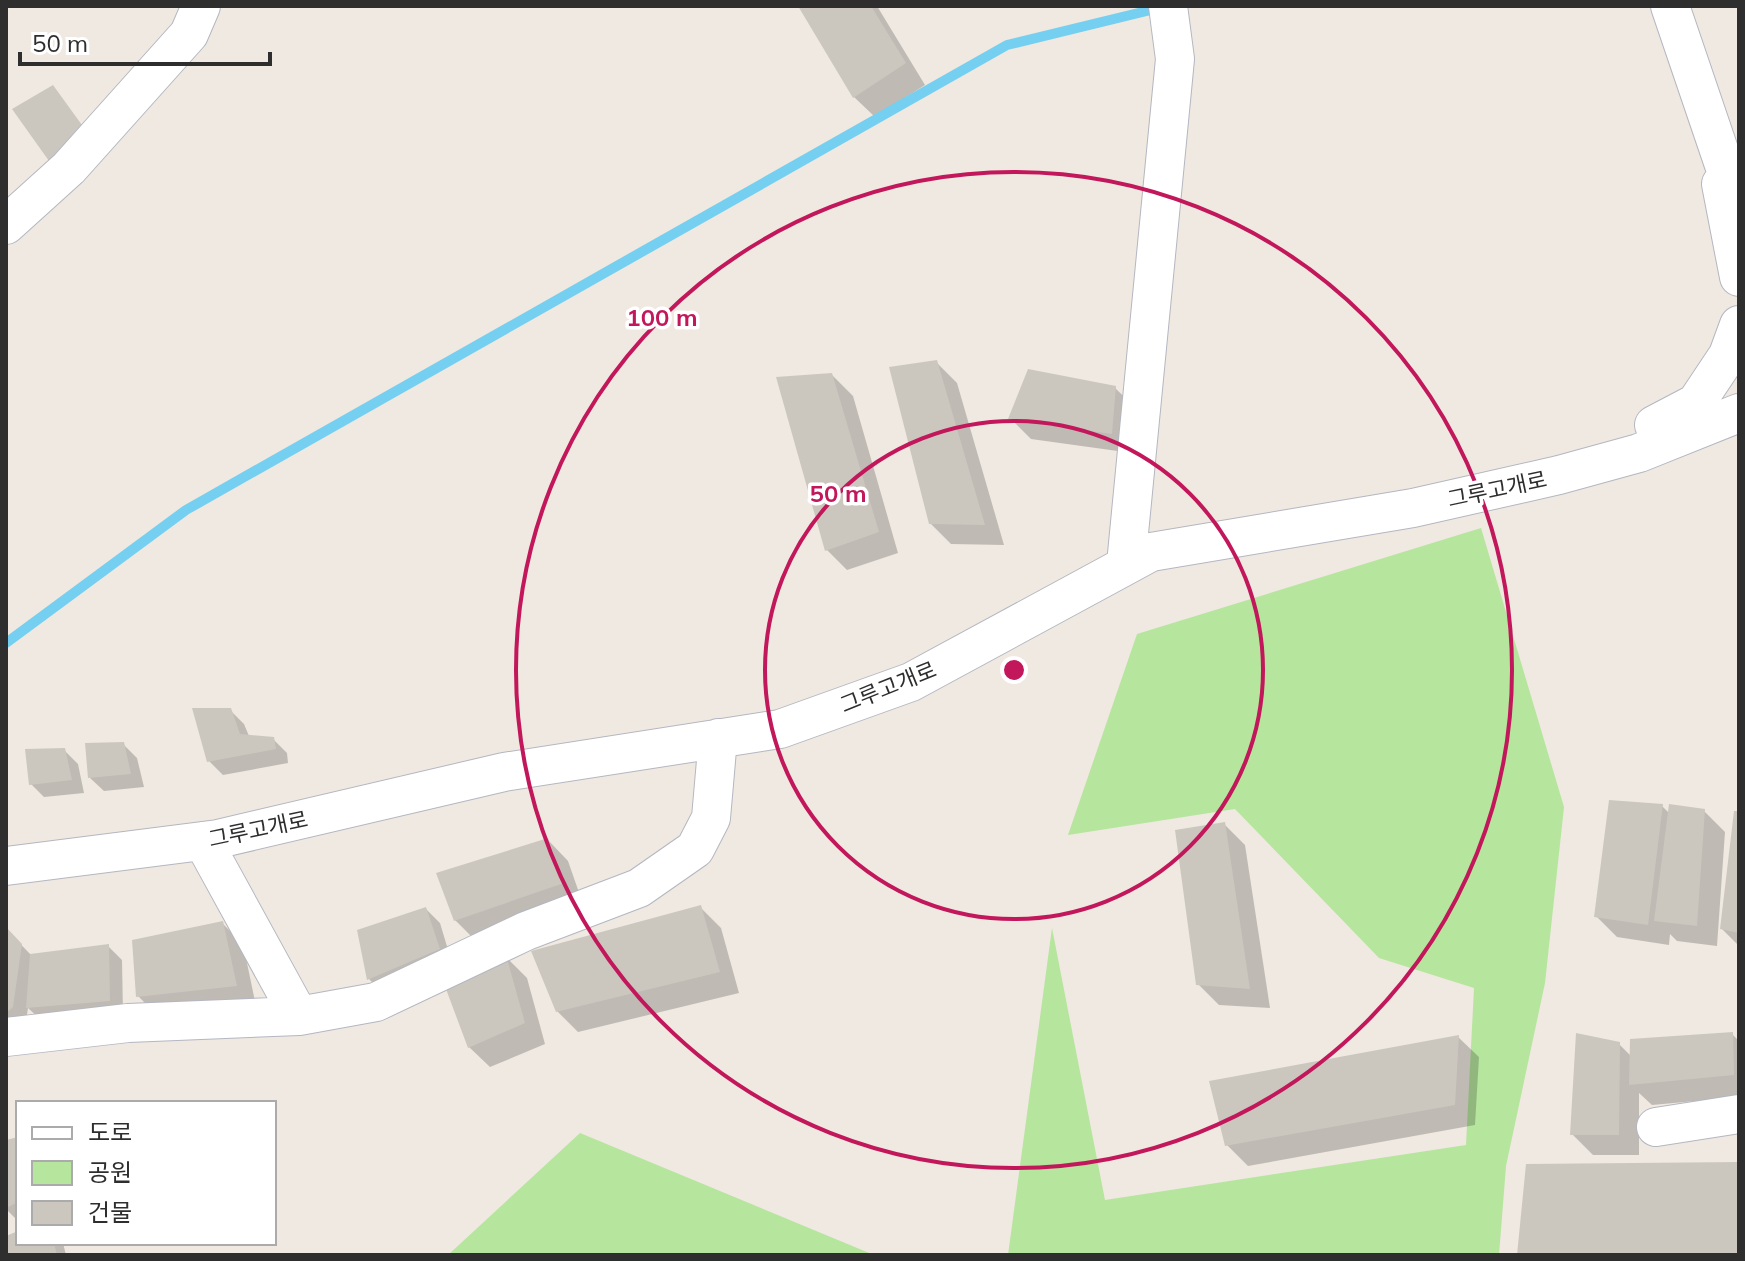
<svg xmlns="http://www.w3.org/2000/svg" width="1745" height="1261" font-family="Mulish,'Noto Sans KR',sans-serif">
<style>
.green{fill:#b6e59e}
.shadow{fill:#0003}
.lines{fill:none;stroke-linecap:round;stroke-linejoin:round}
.stream{stroke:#75cff0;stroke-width:10}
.building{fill:#cbc7bf}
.minor-casing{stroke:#b4b7c1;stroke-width:40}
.minor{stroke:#fff;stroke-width:38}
.ring{fill:none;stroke:#c2185b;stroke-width:4}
.labels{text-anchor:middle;stroke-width:7;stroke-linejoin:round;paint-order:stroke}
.street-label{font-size:22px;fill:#2e2e2e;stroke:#fff}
.centre{fill:#c2185b;stroke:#fff;stroke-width:4}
.ring-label{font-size:24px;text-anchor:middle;font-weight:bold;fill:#c2185b;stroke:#fff;stroke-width:7;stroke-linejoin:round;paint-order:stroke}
</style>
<rect width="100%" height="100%" fill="#efe9e1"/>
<path class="green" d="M1481 528 1564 807 1545 983 1506 1166 1499 1255H1008L1052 928 1105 1200 1466 1145 1474 988 1379 958 1235 809 1068 835 1137 634Z
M580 1133 874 1255H448Z"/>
<path class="shadow" d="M800 6H877L925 85 875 117 854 97Z
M936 362 957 383 1004 545 951 544 930 523Z
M832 375 853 396 898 553 847 570 827 550Z
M1115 388 1136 408 1132 453 1031 439 1010 418Z
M230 710 244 724 249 736 273 739 287 753 288 763 223 775 209 761Z
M123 744 137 758 144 787 104 791 90 778Z
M64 750 78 764 84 793 44 797 31 784Z
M1662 806 1670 814 1704 811 1725 832 1717 946 1677 941 1670 934 1669 945 1617 937 1596 916Z
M1739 813V946L1722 929Z
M1224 824 1245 845 1270 1008 1219 1005 1198 984Z
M548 840 568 861 583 904 476 941 455 920Z
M700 907 721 928 739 993 578 1032 557 1011Z
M426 909 440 923 452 963 383 993 369 979 360 931Z
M222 923 243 944 256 1006 159 1017 138 996Z
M6 929 32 956 108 946 122 960 123 1014 42 1021 28 1008 26 1021 6 1035Z
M506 957 527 978 545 1044 490 1067 469 1047Z
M1733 1035 1739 1041V1097L1652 1105 1639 1093V1155H1593L1572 1134 1619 1044 1632 1057Z
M1458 1037 1479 1057 1475 1125 1248 1166 1227 1145Z
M18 1139V1221L6 1209V1142Z
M18 1233V1243H63L66 1255H6V1238Z"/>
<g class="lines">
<path class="stream" d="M6 643 186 510 1007 45 1163 7"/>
</g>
<path class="building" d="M798 6H871L906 63 853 98Z
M53 85 87 132 49 161 12 109Z
M937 360 985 525 929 524 889 367Z
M1028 369 1116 386 1112 434 1008 419Z
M832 373 879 532 825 551 776 377Z
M192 708H231L240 734 274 737 276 749 207 762Z
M124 742 131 774 88 778 85 743Z
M65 748 72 780 29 785 25 749Z
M1609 800 1663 804 1648 925 1594 917Z
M1669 804 1705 809 1697 926 1654 921Z
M1734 811H1739V933L1720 929Z
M1225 822 1250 989 1196 985 1175 830Z
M548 838 564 883 454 921 436 873Z
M701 905 720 972 556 1012 531 951Z
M426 907 440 949 367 980 357 930Z
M223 921 237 986 136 997 132 940Z
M6 927 22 944 13 1007 6 1013Z
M109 944 110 1001 26 1008 30 954Z
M506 955 525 1023 468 1048 443 981Z
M1733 1032 1734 1075 1629 1085 1630 1039Z
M1576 1033 1620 1042 1619 1135H1570Z
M1459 1035 1455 1105 1225 1146 1209 1081Z
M18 1137V1202L6 1208V1140Z
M1739 1162V1255H1517L1526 1164Z
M18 1231V1243H54L57 1255H6V1236Z"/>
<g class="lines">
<g class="minor-casing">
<path id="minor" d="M1670 6 1739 209
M1721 184 1739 277
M6 225 69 168 189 34 201 6
M1654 425 1696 403 1728 355 1739 325
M1126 564 1175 59 1168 6
M6 866 218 839 504 772 780 729 911 682 1151 552 1413 508 1559 475 1639 453 1739 413
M299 1016 376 1002 526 931 639 888 695 849 711 818 718 738
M6 1037 128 1023 299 1016 203 841
M1656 1127 1739 1114"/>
</g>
<use href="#minor" class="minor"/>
</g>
<g class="ring">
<circle cx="1014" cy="670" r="249"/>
<circle cx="1014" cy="670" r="498"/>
</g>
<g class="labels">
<g class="street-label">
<text transform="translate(1497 489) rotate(-12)" y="8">그루고개로</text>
<text transform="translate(888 687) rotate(-22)" y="8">그루고개로</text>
<text transform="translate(258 829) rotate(-12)" y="8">그루고개로</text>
</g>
</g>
<circle cx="1014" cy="670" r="12" class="centre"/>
<g class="ring-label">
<text x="662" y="326">100 m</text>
<text x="838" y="502">50 m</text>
</g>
<rect width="1745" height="1261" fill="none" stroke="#2e2e2e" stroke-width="16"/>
<rect x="16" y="1101" width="260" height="144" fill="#ffffff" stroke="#ababab" stroke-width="2"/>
<rect x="32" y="1127" width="40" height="12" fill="#ffffff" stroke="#ababab" stroke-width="2"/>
<text x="88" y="1141" font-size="24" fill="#2e2e2e">도로</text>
<rect x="32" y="1161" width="40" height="24" fill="#b6e59e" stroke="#ababab" stroke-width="2"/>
<text x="88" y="1181" font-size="24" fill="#2e2e2e">공원</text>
<rect x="32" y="1201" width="40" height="24" fill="#cbc7bf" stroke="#ababab" stroke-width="2"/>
<text x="88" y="1221" font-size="24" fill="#2e2e2e">건물</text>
<path d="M20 52v12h250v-12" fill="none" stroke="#2e2e2e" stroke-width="4"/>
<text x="32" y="52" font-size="24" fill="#2e2e2e" stroke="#ffffff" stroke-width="6" paint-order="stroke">50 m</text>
</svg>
